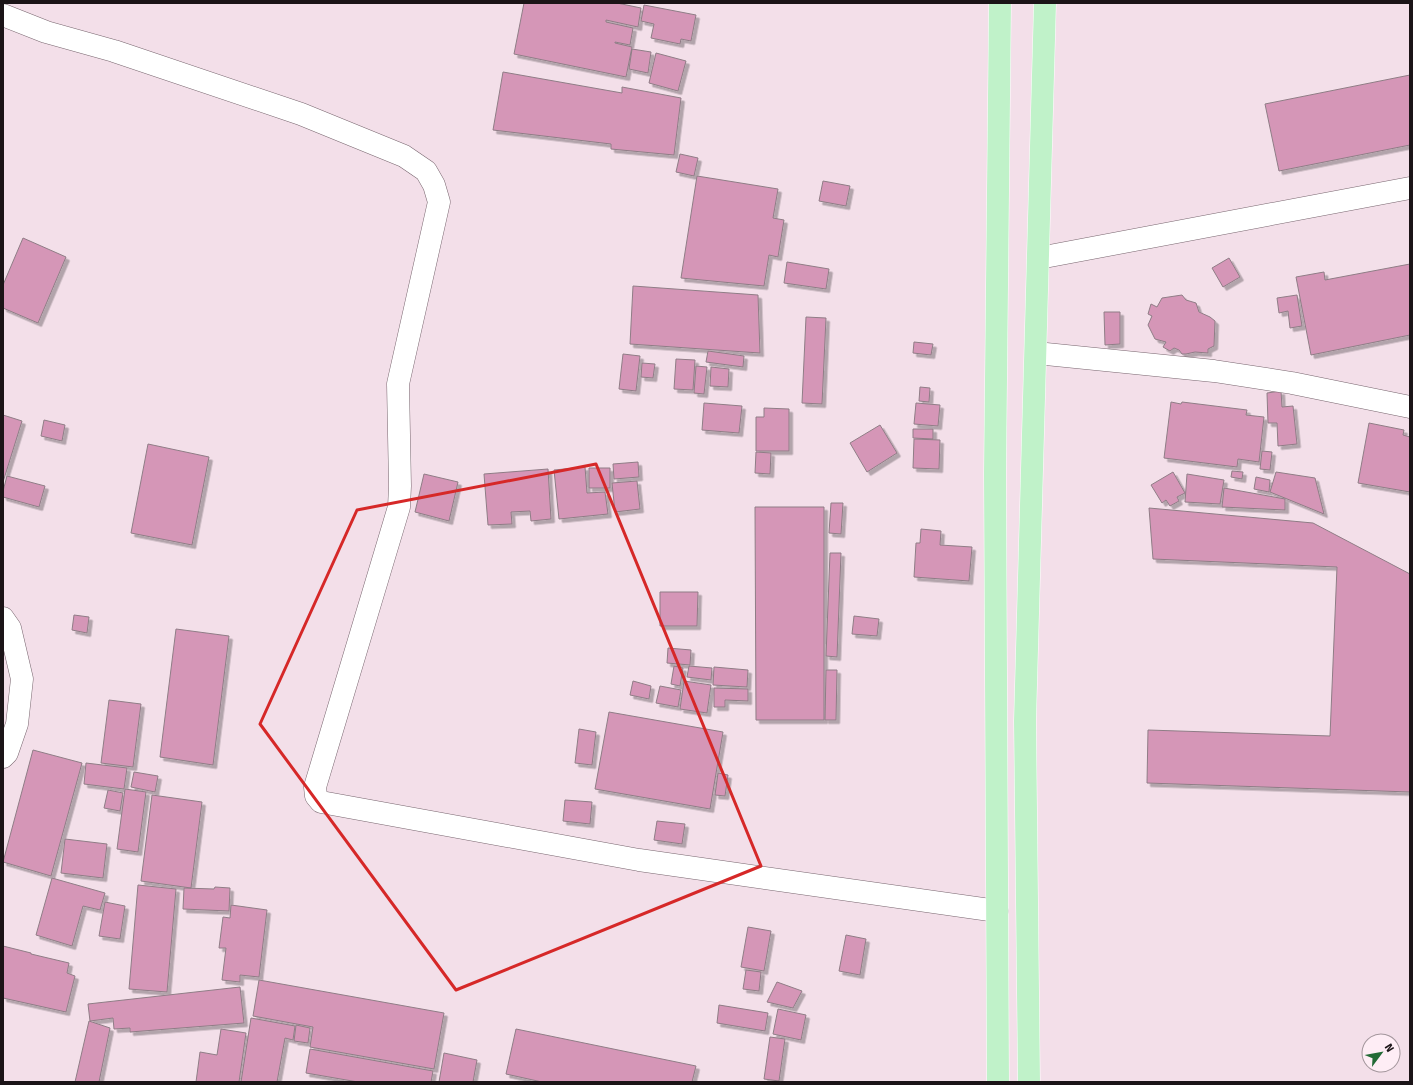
<svg xmlns="http://www.w3.org/2000/svg" width="1413" height="1085" font-family="'Fira Sans',sans-serif">
<style>
.building{fill:#d596b7;stroke:#8f7d86;filter:url(#shadow)}
.lines{fill:none;stroke-linecap:round;stroke-linejoin:round}
.minor-casing{stroke:#78666f;stroke-width:23}
.major-casing{stroke:#fff;stroke-width:23}
.minor{stroke:#fff;stroke-width:22}
.major{stroke:#c0f2c9;stroke-width:22}
.marked{fill:none;stroke:#d62828;stroke-width:3;stroke-linejoin:round}
</style>
<defs>
<filter id="shadow"><feDropShadow dx="3.5" dy="3.5" stdDeviation="0" flood-color="#0004"/></filter>
</defs>
<rect width="100%" height="100%" fill="#f3dfe9"/>
<path class="building" d="M524 3H617L641 8 638 27 606 20V22L633 28 630 45 615 42V43L632 47 626 77 514 54Z
M644 5 696 15 691 41 681 39 680 44 651 38 654 24 641 21Z
M632 49 651 52 648 73 629 69Z
M656 53 686 61 678 91 649 83Z
M503 72 622 93V87L681 98 674 155 611 149V144L493 130Z
M1410 75V145L1279 171 1265 104Z
M680 154 698 158 694 176 676 172Z
M697 176 778 189 773 218 784 220 778 257 769 255 764 286 681 278Z
M823 181 850 186 846 206 819 201Z
M23 238 66 257 38 323 3 308V285Z
M1229 258 1240 277 1223 287 1212 268Z
M787 262 829 269 826 289 784 283Z
M1410 264V335L1311 355 1296 277 1324 272 1325 280Z
M633 286 758 295 760 353 630 344Z
M1182 295 1186 300 1196 303 1199 312 1210 317 1215 321 1214 346 1208 349V353L1195 352 1186 354H1182L1179 350 1174 348 1170 351 1163 347 1166 342 1155 339 1148 325 1152 316 1148 314 1151 304 1157 307 1162 298Z
M1297 295 1302 326 1290 328 1288 311 1279 313 1277 298Z
M1104 312H1120V344L1105 345Z
M806 317 826 318 822 404 802 403Z
M914 342 933 344 931 355 913 353Z
M708 351 744 356 743 367 706 362Z
M623 354 640 356 636 391 619 389Z
M676 359 695 360 693 390 674 389Z
M642 363 655 364 653 378 641 377Z
M696 366 707 367 704 394 694 393Z
M711 367 729 369 728 387 710 386Z
M920 387 930 388 929 402 919 401Z
M1281 391 1282 407 1293 406 1297 444 1278 446 1277 423H1268L1267 393Z
M1171 402 1181 404 1182 402 1247 410 1246 415 1264 417 1259 462 1238 459 1237 467 1164 458Z
M704 403 742 406 739 433 702 430Z
M916 403 940 405 938 426 914 424Z
M764 408 789 409V451H756V417H764Z
M3 415 22 421 3 482Z
M44 420 65 425 62 441 41 436Z
M1369 423 1404 430 1403 435 1410 437V492L1358 483Z
M880 425 897 453 867 472 850 443Z
M913 429H933V439L913 438Z
M914 439 940 440 939 469 913 468Z
M148 444 209 457 192 545 131 533Z
M1262 451 1272 452 1270 470 1260 469Z
M756 452 771 453 770 474 755 473Z
M638 462 639 477 614 479 613 464Z
M585 467 587 493 605 492 608 514 559 519 554 470Z
M589 468H610V488H589Z
M548 469 551 519 531 521 530 511 511 512 512 524 488 525 484 474Z
M1232 471 1243 472 1242 479 1231 477Z
M1173 472 1185 493 1177 497 1179 501 1170 506 1166 500 1162 503 1151 485Z
M1276 472 1315 478 1324 514 1270 492Z
M424 474 458 482 449 521 415 512Z
M1187 474 1224 480 1220 504 1185 502Z
M7 476 45 486 39 507 3 497V491Z
M1256 477 1270 480 1269 492 1254 489Z
M637 481 640 509 615 512 612 483Z
M1224 488 1285 499V510L1222 507Z
M831 503H843L841 534 829 533Z
M755 507H824V720H756Z
M1149 508 1313 523 1410 574V792L1147 783 1148 730 1330 736 1337 567 1153 559Z
M921 529 941 531 940 545 972 547 969 581 914 577 916 543H920Z
M830 553H841L837 657 826 656Z
M660 592H698L697 626H660Z
M74 615 89 617 87 633 72 630Z
M854 616 879 619 877 636 852 634Z
M176 629 229 636 213 765 160 757Z
M668 648 691 650 690 665 667 663Z
M674 666 683 668 680 686 671 684Z
M689 666 712 668 711 680 687 677Z
M714 667 748 670 747 687 713 685Z
M826 670H837L836 720H825Z
M633 681 651 686 649 699 630 695Z
M684 681 711 685 707 713 680 709Z
M660 686 681 690 678 707 656 703Z
M714 688 748 689V701L725 700V707H714Z
M109 700 141 704 133 767 101 763Z
M609 712 723 732 710 809 595 789Z
M579 729 596 732 592 765 575 763Z
M33 750 82 763 51 876 3 862Z
M86 763 127 768 124 789 84 784Z
M134 772 158 776 155 792 131 787Z
M718 773 728 775 725 796 715 795Z
M125 789 146 792 138 852 117 849Z
M108 790 123 793 120 811 104 808Z
M152 795 202 802 191 888 141 881Z
M565 800 592 802 590 824 563 821Z
M657 821 685 824 682 844 654 840Z
M65 839 107 844 103 878 61 873Z
M52 878 105 893 100 910 83 906 72 946 36 935Z
M138 885 176 889 167 992 129 989Z
M215 887 230 888 229 911 183 909 184 888 214 889Z
M105 902 125 906 120 939 99 936Z
M231 905 267 910 259 977 240 975V982L222 980 226 948H219L223 917 230 918Z
M748 927 771 931 764 971 741 967Z
M846 935 866 939 860 975 839 971Z
M3 946 31 953V954L69 963 67 973 75 976 66 1012 3 998Z
M746 970 761 972 759 991 743 989Z
M259 980 444 1013 434 1069 310 1047 313 1027 253 1016Z
M777 982 802 991 793 1008 767 1002Z
M240 987 244 1023 130 1032V1028L114 1029 113 1018 90 1021 88 1004Z
M719 1005 768 1013 765 1031 717 1023Z
M778 1009 806 1015 801 1040 773 1034Z
M251 1018 295 1026 293 1040 285 1038 277 1082H241Z
M89 1021 110 1028 99 1082H75Z
M296 1025 310 1028 308 1043 294 1041Z
M221 1029 246 1033 239 1082H196L200 1052 217 1055Z
M516 1029 696 1066 692 1082H542L506 1074Z
M770 1037 785 1039 779 1081 764 1079Z
M310 1049 433 1071 431 1082H358L306 1073Z
M444 1053 477 1060 473 1082H439Z"/>
<g class="lines">
<g class="minor-casing">
<path id="minor" d="M3 15 46 32 114 51 301 114 404 156 426 171 434 185 439 202 398 384 400 486 399 507 315 787 316 796 321 802 639 860 997 911
M1039 258 1410 188
M1036 353 1214 371 1292 383 1410 407
M3 618 10 628 22 679 17 724 7 753 3 757"/>
</g>
<g class="major-casing">
<path id="major" d="M998 1082 995 474 1000 3
M1029 1082 1025 721 1045 3"/>
</g>
<use href="#minor" class="minor"/>
<use href="#major" class="major"/>
</g>
<path class="marked" d="M596 464 761 866 456 990 260 724 357 510Z"/>
<rect width="1413" height="1085" fill="none" stroke="#1b1417" stroke-width="8"/>
<g transform="translate(1381 1053) rotate(58)"><circle r="19" fill="#feedf5" stroke="#a3969c"/>
<path d="M0-3L7 15L0 10L-7 15Z" fill="#236a36"/>
<text y="-6" font-size="11" font-weight="bold" text-anchor="middle" fill="#1b1417">N</text>
</g>
</svg>
